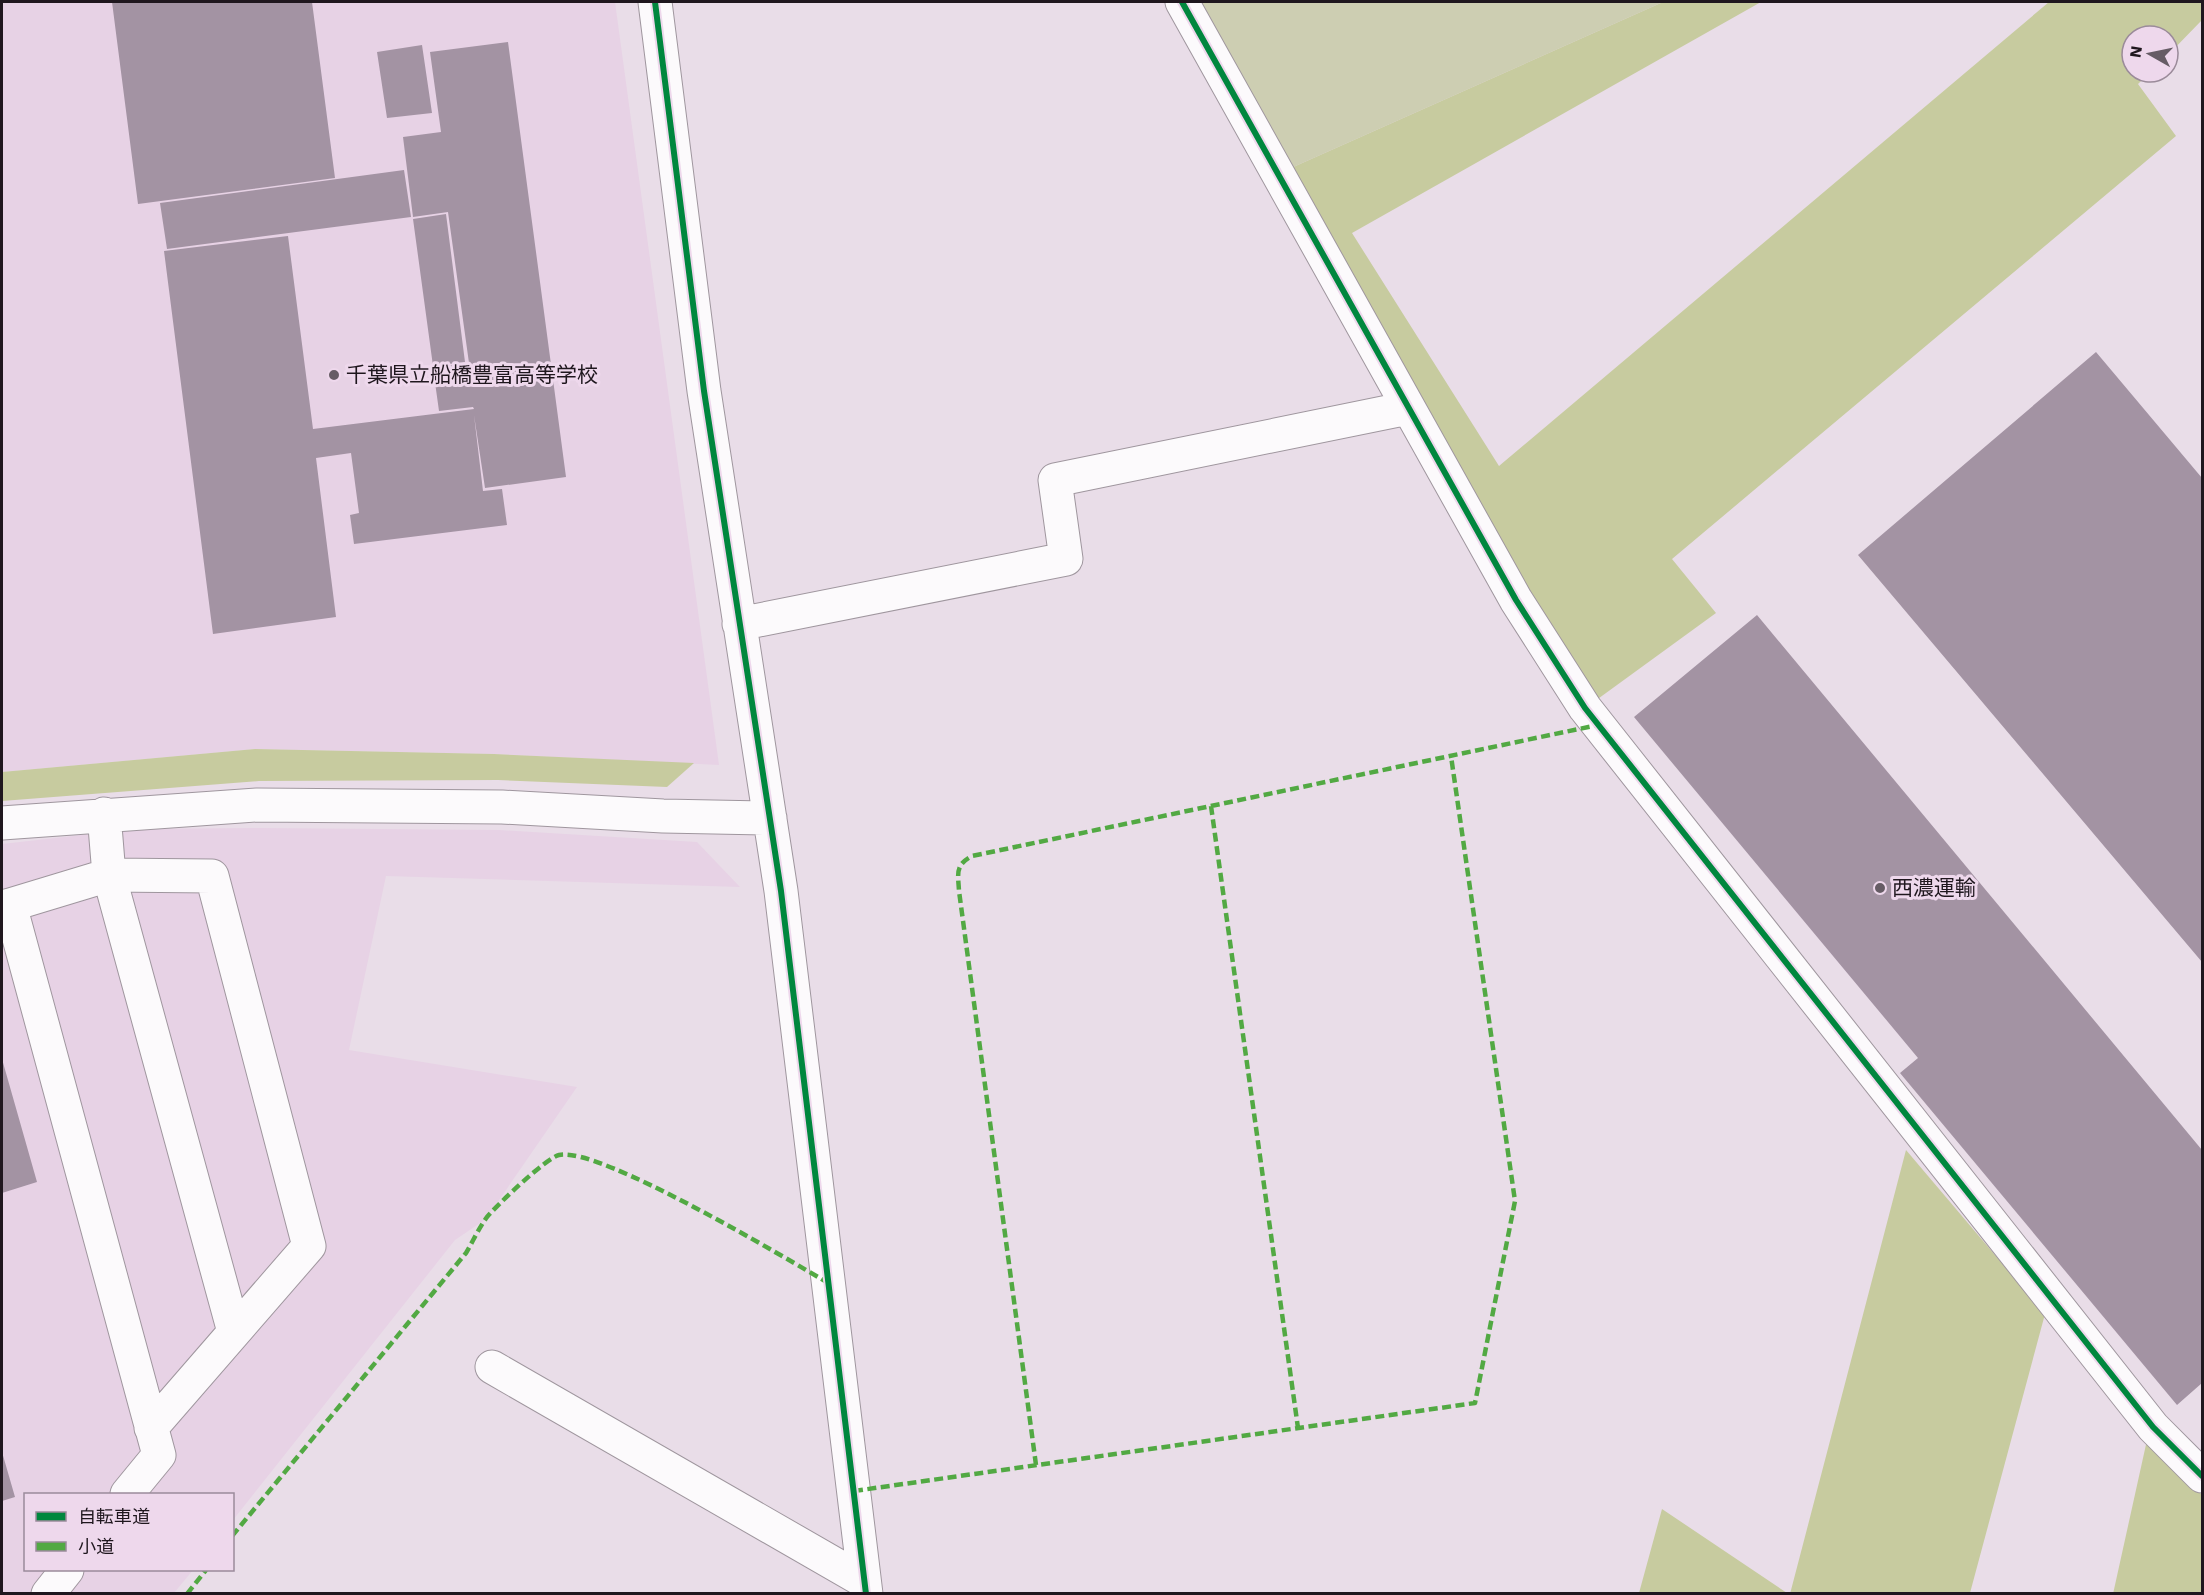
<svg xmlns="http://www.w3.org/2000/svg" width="2204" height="1595" font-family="'Work Sans','Noto Sans JP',sans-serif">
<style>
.built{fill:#e7d2e5}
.green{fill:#cdceb2}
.forest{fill:#c7cb9f}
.building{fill:#a393a3}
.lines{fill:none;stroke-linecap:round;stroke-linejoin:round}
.minor-casing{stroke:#9f969e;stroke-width:35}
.minor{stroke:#fcfafc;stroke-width:33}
.quiet{stroke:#52a943;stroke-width:4.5;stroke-dasharray:9 4.5;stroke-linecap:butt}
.cycleway-casing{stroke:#eed8ec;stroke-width:10}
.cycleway{stroke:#00873e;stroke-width:6}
.poi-dot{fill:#665c65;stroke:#eed8ec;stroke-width:2}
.labels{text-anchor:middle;stroke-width:6;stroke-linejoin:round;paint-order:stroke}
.poi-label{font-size:21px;fill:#1f171e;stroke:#eed8ec;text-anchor:start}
</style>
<rect width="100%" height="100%" fill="#e9dde8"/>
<path class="built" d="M2 2H615L719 765 494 754 255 749 2 772Z
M258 828 499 830 697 842 740 887 386 876 349 1050 577 1087 486 1219 455 1240 233 1520 232 1494H26V1570H193L174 1593H2V844L135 829Z"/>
<path class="green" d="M1201 2H1663L1291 168Z"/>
<path class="forest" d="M1663 2H1761L1352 233 1499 466 2049 2H2202V20L2168 55V36H2132V72H2150L2138 84 2176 136 1672 559 1716 613 1595 701 1528 596 1291 168Z
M255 749 494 754 694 763 667 787 498 780 259 781 2 801V772Z
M1906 1150 2045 1314 1970 1593 1790 1594Z
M2147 1440 2202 1495V1593L2113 1594Z
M1662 1509 1787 1593H1639Z"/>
<path class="building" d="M112 2H312L335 178 138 204Z
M508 42 566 477 485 488 474 415 483 491 502 489 507 525 354 544 350 515 359 513 351 453 316 458 336 617 213 634 164 251 288 236 313 429 474 409 473 407 439 411 433 368 469 363 448 212 413 217 403 137 441 132 430 52Z
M422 45 432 113 387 118 377 52Z
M404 170 411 217 167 249 160 203Z
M446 214 465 362 433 366 413 219Z
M2096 352 2202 478V962L1858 555Z
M1757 615 2202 1150V1383L2177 1405 1900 1073 1918 1058 1634 717Z
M2 1059 37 1182 2 1193Z
M2 1452 15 1497 2 1501Z"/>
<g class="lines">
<g class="minor-casing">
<path id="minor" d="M655 2 704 391 781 891 866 1594
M1182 2 1516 600 1585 708 2153 1427 2202 1476
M739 624 1066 559 1055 480 1408 408
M104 814 109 875 234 1332
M2 823 257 805 502 807 663 816 770 818
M10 905 109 875 212 876 309 1246 151 1428
M2 907 10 905 159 1455 127 1494
M492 1367 864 1581
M48 1594 67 1570"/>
</g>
<use href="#minor" class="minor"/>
<path class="quiet" d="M1211 806 1298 1428
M1036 1465 959 891C958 873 955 865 972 856L1598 725
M854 1491 1475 1403 1515 1201 1451 756
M232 1536 466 1253C473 1241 479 1228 487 1217 496 1206 546 1158 559 1155 599 1146 787 1259 830 1284
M187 1594 206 1570"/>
<g class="cycleway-casing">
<path id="cycleway" d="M655 2 704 391 781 891 866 1594
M1182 2 1516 600 1585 708 2153 1427 2202 1476"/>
</g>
<use href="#cycleway" class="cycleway"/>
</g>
<g class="poi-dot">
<circle cx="334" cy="375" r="6"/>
<circle cx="1880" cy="888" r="6"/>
</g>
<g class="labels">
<g class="poi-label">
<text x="346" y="382">千葉県立船橋豊富高等学校</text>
<text x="1892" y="895">西濃運輸</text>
</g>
</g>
<rect width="2204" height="1595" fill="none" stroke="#1f171e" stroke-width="6"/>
<rect x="24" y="1493" width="210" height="78" fill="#eed8ec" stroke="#9b8b9a" stroke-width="1.5"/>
<rect x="36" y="1512" width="30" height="9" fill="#00873e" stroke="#9b8b9a" stroke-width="1.5"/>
<text x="78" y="1523" font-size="18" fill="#1f171e">自転車道</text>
<rect x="36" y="1542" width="30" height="9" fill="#52a943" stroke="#9b8b9a" stroke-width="1.5"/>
<text x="78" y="1553" font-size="18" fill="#1f171e">小道</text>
<g transform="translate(2150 54) rotate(279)"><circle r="28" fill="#eed8ec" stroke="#9b8b9a" stroke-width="1.5"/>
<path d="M0-4.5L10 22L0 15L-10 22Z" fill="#665c65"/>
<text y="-9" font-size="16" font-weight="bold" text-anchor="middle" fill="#1f171e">N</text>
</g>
</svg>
